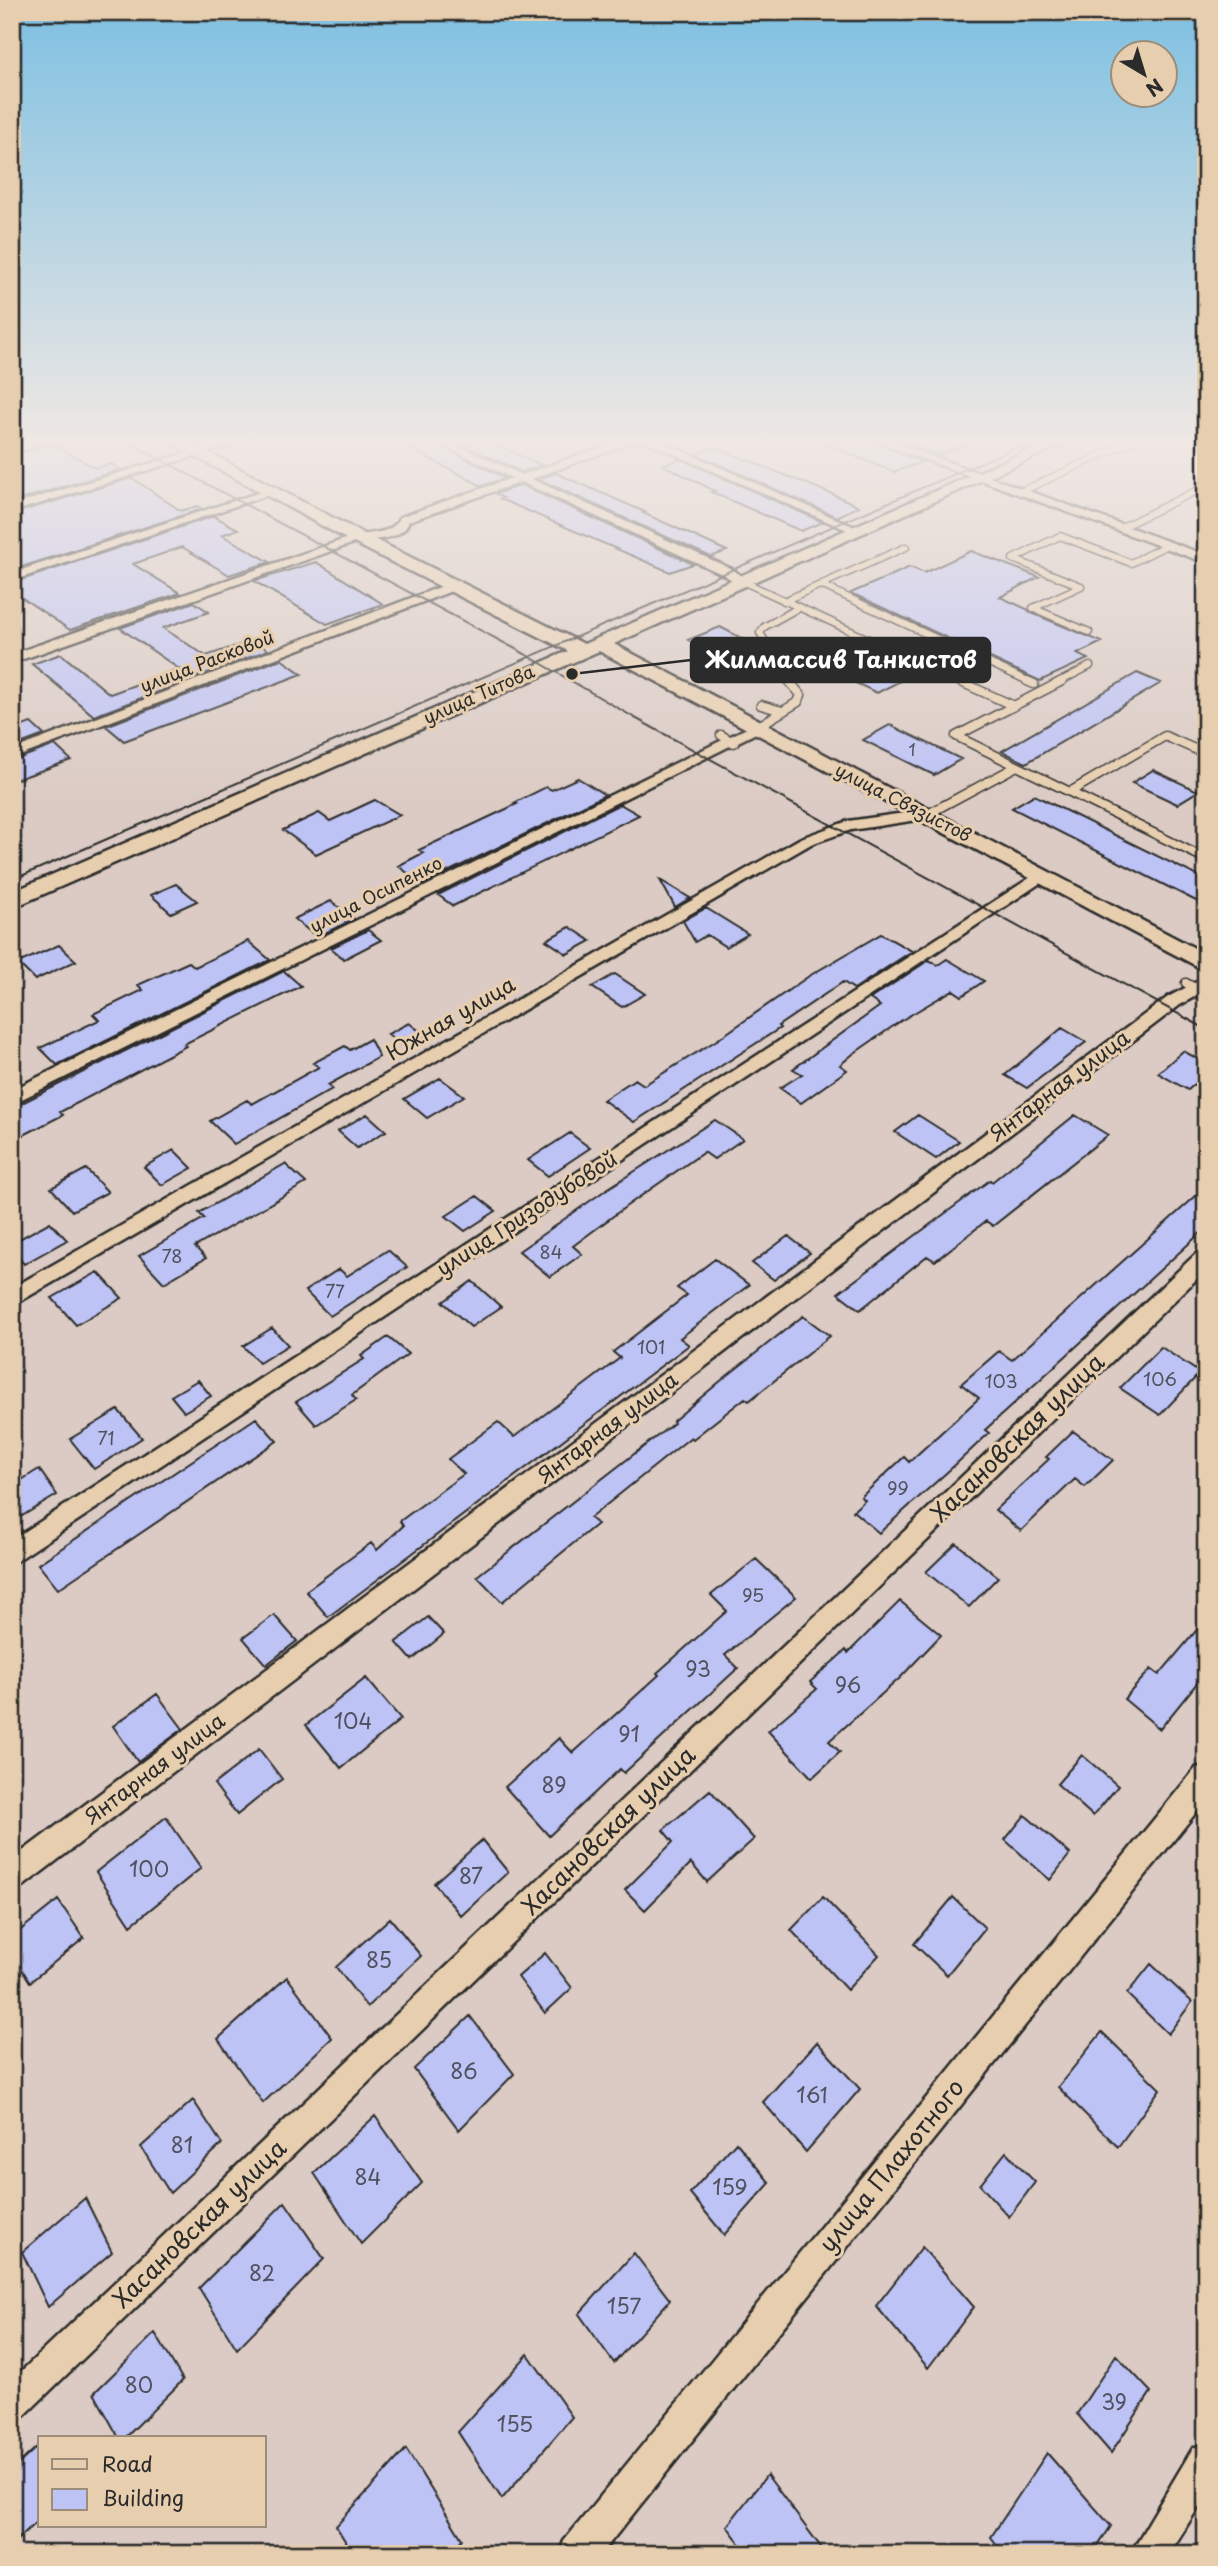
<svg xmlns="http://www.w3.org/2000/svg" width="1218" height="2566" font-family="'Playpen Sans',sans-serif">
<style>
.building{fill:#bec3f5;stroke:#2b2b2b;stroke-width:2}
.lines{fill:none;stroke-linecap:round;stroke-linejoin:round}
.lane-far2-casing{stroke:#2b2b2b;stroke-width:9}
.lane-far1-casing{stroke:#2b2b2b;stroke-width:11}
.lane-casing{stroke:#2b2b2b;stroke-width:15}
.street-casing{stroke:#2b2b2b;stroke-width:5}
.secondary-casing{stroke:#2b2b2b;stroke-width:5}
.lane-far2{stroke:#e7ceaf;stroke-width:6}
.lane-far1{stroke:#e7ceaf;stroke-width:8}
.lane{stroke:#e7ceaf;stroke-width:10}
.street{fill:#e7ceaf;fill-rule:evenodd}
.secondary{fill:#e7ceaf;fill-rule:evenodd}
.tram{stroke:#2b2b2b;stroke-width:2}
.labels{text-anchor:middle;stroke-width:6;stroke-linejoin:round;paint-order:stroke}
.far-number-label{font-size:16px;fill:#50515e}
.far-street-label{font-size:18px;fill:#2b2b2b;stroke:#e7ceaf}
.number-label{font-size:18px;fill:#50515e}
.street-label{font-size:21px;fill:#2b2b2b;stroke:#e7ceaf}
.near-number-label{font-size:21px;fill:#50515e}
.near-street-label{font-size:24px;fill:#2b2b2b;stroke:#e7ceaf}
.leader{fill:none;stroke:#2b2b2b;stroke-width:2.5}
.callout-dot{fill:#2b2b2b;stroke:#e7ceaf;stroke-width:2.5}
.callout{fill:#2b2b2b;stroke:#2b2b2b;stroke-width:2.5}
.callout-label{font-size:23px;text-anchor:middle;font-weight:bold;fill:#fff}
</style>
<rect width="100%" height="100%" fill="#dbcbc4"/>
<filter id="ink" filterUnits="userSpaceOnUse"><feTurbulence type="fractalNoise" baseFrequency=".0143" numOctaves="2"/><feDisplacementMap in="SourceGraphic" scale="14" xChannelSelector="R" yChannelSelector="G"/><feConvolveMatrix kernelMatrix="1 2 1 2 8 2 1 2 1" color-interpolation-filters="sRGB"/></filter>
<g filter="url(#ink)">
<path class="building" d="M395 441H431L505 478 482 486Z
M455 441H486L542 465 522 472Z
M817 441H872L922 462 894 472Z
M899 441H970V443L938 456Z
M52 443 95 468 112 464 120 470 12 502V456Z
M715 447 832 494 859 506 837 517 696 454Z
M680 459 823 522 801 531 711 492 715 491 663 465Z
M556 473 645 512 643 513 727 551 711 557 538 479Z
M132 478 181 511 197 506 202 509 12 570V514Z
M521 485 693 564 670 572 500 499 503 498 496 494Z
M214 516 238 529 222 535 270 562 229 575 182 547 133 564 180 593 70 630 12 591V583Z
M971 551 1039 577 1000 597 1027 609 1031 613 1102 642 1077 654 1088 659 1040 681 851 593 910 567 924 573Z
M316 562 383 604 327 624 254 581Z
M194 602 209 612 163 628 206 656 254 640 268 650 94 716 32 664 61 654 110 694 179 669 120 628Z
M720 627 751 643 718 657 688 640Z
M839 650 904 679 877 693 813 663Z
M281 659 302 674 124 741 106 726Z
M1137 673 1161 683 1026 763 1002 751Z
M31 723 44 735 12 747V730Z
M890 725 961 759 934 775 863 740Z
M55 745 71 760 12 781V761Z
M1153 770 1198 791 1177 804 1132 783Z
M578 778 605 795 423 884 398 866 423 853 419 850 517 804 514 803 546 787 552 790Z
M1034 795 1206 880V906L1012 808Z
M375 800 400 815 316 854 283 830 319 813 330 821Z
M620 804 639 815 453 906 438 895Z
M660 880 690 898 675 907Z
M176 884 197 901 171 913 151 895Z
M331 901 354 919 317 937 294 919Z
M706 908 748 934 726 947 707 935 695 942 683 921Z
M570 927 591 941 567 954 546 940Z
M368 930 381 940 344 959 331 948Z
M881 934 912 951 854 989 843 982 778 1026 780 1028 634 1122 603 1100 635 1079 644 1085 717 1040 809 976Z
M248 941 270 960 57 1065 40 1048 99 1020 93 1014 143 990 138 985 189 962 195 967Z
M59 945 76 961 35 980 18 963Z
M947 959 984 981 962 996 953 990 902 1020 853 1054 840 1065 847 1070 801 1103 780 1088 802 1074 793 1069 880 1006 870 999 929 960 938 965Z
M284 971 301 986 184 1044 186 1046 60 1112 63 1115 12 1141V1108Z
M615 974 645 994 622 1007 592 987Z
M409 1023 426 1036 405 1048 388 1034Z
M1062 1028 1086 1042 1027 1088 1005 1075Z
M370 1039 379 1057 328 1085 332 1089 234 1144 210 1121 247 1100 252 1104 319 1067 313 1063 345 1046 350 1050Z
M1183 1051 1206 1063V1074L1188 1090 1158 1073Z
M440 1078 464 1096 427 1118 404 1099Z
M367 1114 386 1131 357 1148 338 1131Z
M918 1115 959 1141 936 1159 895 1132Z
M1075 1115 1108 1135 993 1226 986 1221 935 1261 927 1256 860 1310 838 1293 990 1180 992 1182Z
M715 1120 743 1139 714 1159 704 1152 628 1205 573 1246 582 1254 550 1277 519 1251 607 1189Z
M570 1133 590 1148 548 1176 528 1160Z
M174 1150 192 1168 162 1185 144 1167Z
M285 1164 306 1183 195 1247 206 1258 164 1283 139 1256 204 1218 199 1213Z
M86 1169 108 1192 72 1211 51 1188Z
M1206 1187V1228L985 1430 989 1433 955 1465 879 1533 853 1511 865 1500 861 1497 904 1457 909 1462 979 1398 961 1384 999 1351 1012 1360Z
M477 1196 496 1211 465 1231 446 1216Z
M50 1222 67 1240 24 1264 12 1250V1243Z
M788 1236 810 1253 774 1280 752 1263Z
M388 1250 407 1267 330 1316 305 1291 339 1269 347 1276Z
M715 1259 749 1285 680 1338 689 1345 328 1617 306 1591 371 1543 377 1550 403 1526 400 1521 464 1474 448 1459 498 1422 514 1437 583 1386 620 1358 613 1352 687 1295 677 1288Z
M98 1272 122 1298 76 1325 52 1298Z
M472 1281 501 1307 471 1327 443 1302Z
M803 1316 830 1336 749 1401 745 1398 693 1439 691 1437 590 1518 597 1524 502 1602 477 1576 674 1423 673 1421 723 1379Z
M272 1328 288 1345 259 1363 243 1346Z
M388 1337 408 1354 352 1395 356 1400 316 1425 296 1402 364 1359 361 1356Z
M1161 1347 1200 1373 1160 1415 1120 1388Z
M198 1380 211 1396 184 1412 171 1396Z
M118 1410 142 1438 94 1469 70 1439Z
M256 1418 277 1441 58 1589 38 1564Z
M1073 1431 1113 1460 1085 1487 1075 1479 1021 1531 995 1510 1049 1459 1046 1457Z
M39 1469 57 1495 12 1522V1486Z
M956 1543 998 1577 969 1607 926 1572Z
M756 1559 796 1597 725 1655 738 1668 624 1773 620 1769 549 1836 505 1787 559 1738 573 1753 659 1675 657 1673 727 1611 711 1595Z
M900 1601 941 1635 900 1678 829 1741 840 1752 812 1778 768 1731 817 1689 810 1682 846 1650 848 1653Z
M274 1615 297 1641 266 1665 243 1638Z
M428 1617 444 1634 412 1660 396 1642Z
M1206 1619V1672L1160 1729 1124 1699 1151 1669 1159 1675Z
M366 1678 401 1719 341 1768 306 1725Z
M157 1694 183 1729 138 1762 113 1726Z
M259 1749 282 1779 237 1815 214 1784Z
M1082 1755 1118 1786 1093 1816 1057 1784Z
M710 1790 754 1839 707 1882 691 1863 645 1910 625 1890 673 1842 663 1830Z
M1025 1815 1070 1854 1050 1880 1005 1840Z
M166 1817 201 1868 131 1925 96 1872Z
M482 1840 508 1872 461 1916 434 1883Z
M823 1897 879 1955 847 1990 791 1930Z
M953 1897 985 1928 947 1975 914 1944Z
M58 1900 84 1938 30 1982 12 1954V1937Z
M390 1918 421 1956 367 2007 336 1967Z
M545 1953 572 1988 545 2013 518 1977Z
M1151 1964 1192 2002 1168 2034 1127 1994Z
M287 1977 332 2038 263 2103 218 2039Z
M470 2016 514 2074 459 2130 414 2069Z
M1102 2032 1160 2089 1118 2147 1058 2087Z
M817 2042 860 2089 806 2152 763 2102Z
M193 2100 222 2144 170 2193 141 2147Z
M375 2116 422 2183 361 2244 314 2173Z
M736 2142 770 2183 724 2235 690 2193Z
M1006 2152 1035 2182 1009 2217 980 2185Z
M85 2198 112 2252 48 2307 22 2252Z
M285 2202 324 2259 237 2349 199 2288Z
M922 2247 974 2307 928 2368 876 2306Z
M634 2253 670 2300 614 2363 579 2314Z
M155 2333 183 2380 125 2438H119L94 2393Z
M528 2354 572 2417 502 2499 458 2432Z
M1116 2355 1151 2392 1111 2453 1077 2414Z
M40 2444V2518L12 2545V2470Z
M406 2449 462 2539 450 2554H353L336 2526Z
M1047 2453 1111 2526 1093 2554H1004L991 2537Z
M767 2475 826 2554H748L727 2526Z"/>
<g class="lines">
<g class="lane-far2-casing">
<path id="lane-far2" d="M1020 492 1132 441
M1120 528 1206 486
M742 581 962 682
M821 585 1030 682
M784 601 906 547
M1089 632 1033 608 1081 586 1013 559 1060 536 1131 563 1167 545
M791 682 760 633 764 627 798 608
M1059 682 1090 666"/>
</g>
<g class="lane-far1-casing">
<path id="lane-far1" d="M959 681 1014 706
M1027 681 1034 684
M761 705 782 711
M757 727 798 702 801 695 789 681
M721 735 734 743
M1017 766 956 736 1062 681
M1070 792 1165 736 1206 754
M926 815 1017 766 1206 859
M1186 983 1202 992"/>
</g>
<g class="lane-casing">
<path id="lane" d="M1199 990 1206 994"/>
</g>
<g class="street-casing">
<path id="street" d="M34 441H51L12 454V448Z
M226 441H243L12 512V505Z
M434 441H448L522 475 620 441H636L531 479 732 569 748 581 738 584 724 575 521 482 409 521C403 540 377 539 360 541L12 663V654L354 536C371 532 393 535 400 517L512 478Z
M645 441H660L866 532 856 534Z
M874 441H890L1206 555V563Z
M267 490 277 492 12 581V573Z
M453 582 457 583V589L12 759V750Z
M757 723 762 724V730L12 1104V1090Z
M926 810 931 812 934 815 931 818 851 830 811 844 12 1306V1288L801 838 848 821Z
M1042 870 1048 872 1050 875 1048 878 12 1564V1540Z
M1206 977V990L1180 1005 22 1887 12 1891V1859L1168 997Z
M1206 1249V1270L24 2416 12 2421V2380L1199 1251Z
M1206 1765V1800L601 2554H559L564 2541 1196 1768Z
M1206 2443V2495L1169 2554H1130L1193 2448Z"/>
</g>
<g class="secondary-casing">
<path id="secondary" d="M167 441H186L364 534 584 644 1050 441H1070L614 644 1206 954V971L599 651 12 908V892L568 651 352 542Z"/>
</g>
<use href="#lane-far2" class="lane-far2"/>
<use href="#lane-far1" class="lane-far1"/>
<use href="#lane" class="lane"/>
<use href="#street" class="street"/>
<use href="#secondary" class="secondary"/>
<path class="tram" d="M126 441 525 654 635 718 1206 1029
M12 880 1031 441"/>
</g>
</g>
<linearGradient id="sky" x2="0" y2="1"><stop stop-color="#7ec0e2"/><stop offset="0.55" stop-color="#efe8e4"/><stop offset="1" stop-color="#efe8e4" stop-opacity="0"/></linearGradient>
<rect width="1218" height="801" fill="url(#sky)"/>
<g class="labels">
<g class="far-number-label">
<text x="912" y="756">1</text>
</g>
<g class="far-street-label">
<text transform="translate(207 662) rotate(-21)" y="6">улица Расковой</text>
<text transform="translate(479 695) rotate(-24)" y="6">улица Титова</text>
<text transform="translate(903 803) rotate(27)" y="6">улица Связистов</text>
<text transform="translate(376 895) rotate(-27)" y="6">улица Осипенко</text>
</g>
<g class="number-label">
<text x="551" y="1259">84</text>
<text x="172" y="1263">78</text>
<text x="335" y="1298">77</text>
<text x="651" y="1354">101</text>
<text x="1160" y="1386">106</text>
<text x="1001" y="1388">103</text>
<text x="106" y="1445">71</text>
<text x="898" y="1495">99</text>
<text x="753" y="1602">95</text>
</g>
<g class="street-label">
<text transform="translate(451 1019) rotate(-30)" y="7">Южная улица</text>
<text transform="translate(1060 1086) rotate(-37)" y="7">Янтарная улица</text>
<text transform="translate(527 1214) rotate(-33)" y="7">улица Гризодубовой</text>
<text transform="translate(608 1428) rotate(-37)" y="7">Янтарная улица</text>
<text transform="translate(155 1769) rotate(-37)" y="7">Янтарная улица</text>
</g>
<g class="near-number-label">
<text x="698" y="1677">93</text>
<text x="848" y="1693">96</text>
<text x="353" y="1729">104</text>
<text x="629" y="1742">91</text>
<text x="554" y="1793">89</text>
<text x="149" y="1877">100</text>
<text x="471" y="1884">87</text>
<text x="379" y="1968">85</text>
<text x="464" y="2079">86</text>
<text x="812" y="2103">161</text>
<text x="182" y="2153">81</text>
<text x="368" y="2185">84</text>
<text x="730" y="2195">159</text>
<text x="262" y="2281">82</text>
<text x="624" y="2314">157</text>
<text x="139" y="2393">80</text>
<text x="1114" y="2410">39</text>
<text x="515" y="2432">155</text>
</g>
<g class="near-street-label">
<text transform="translate(1018 1438) rotate(-44)" y="8">Хасановская улица</text>
<text transform="translate(609 1831) rotate(-44)" y="8">Хасановская улица</text>
<text transform="translate(892 2166) rotate(-51)" y="8">улица Плахотного</text>
<text transform="translate(200 2224) rotate(-44)" y="8">Хасановская улица</text>
</g>
</g>
<path class="leader" d="M572 674L691 660"/>
<circle class="callout-dot" cx="572" cy="674" r="7"/>
<rect class="callout" x="691" y="638" width="299" height="44" rx="7"/>
<g class="callout-label">
<text x="841" y="668">Жилмассив Танкистов</text>
</g>
<rect width="1218" height="2566" fill="none" stroke="#e7ceaf" stroke-width="42"/>
<rect x="21" y="21" width="1176" height="2524" fill="none" stroke="#2b2b2b" stroke-width="2.5" filter="url(#ink)"/>
<rect x="38" y="2436" width="228" height="91" fill="#e7ceaf" stroke="#9c8d7a" stroke-width="2"/>
<rect x="52" y="2459" width="35" height="10" fill="#e7ceaf" stroke="#9c8d7a" stroke-width="2"/>
<text x="102" y="2472" font-size="21" fill="#2b2b2b">Road</text>
<rect x="52" y="2489" width="35" height="21" fill="#bec3f5" stroke="#9c8d7a" stroke-width="2"/>
<text x="102" y="2506" font-size="21" fill="#2b2b2b">Building</text>
<g transform="translate(1144 74) rotate(142)"><circle r="33" fill="#e7ceaf" stroke="#9c8d7a" stroke-width="2"/>
<path d="M0-5L12 26L0 18L-12 26Z" fill="#2b2b2b"/>
<text y="-10" font-size="19" font-weight="bold" text-anchor="middle" fill="#2b2b2b">N</text>
</g>
</svg>
